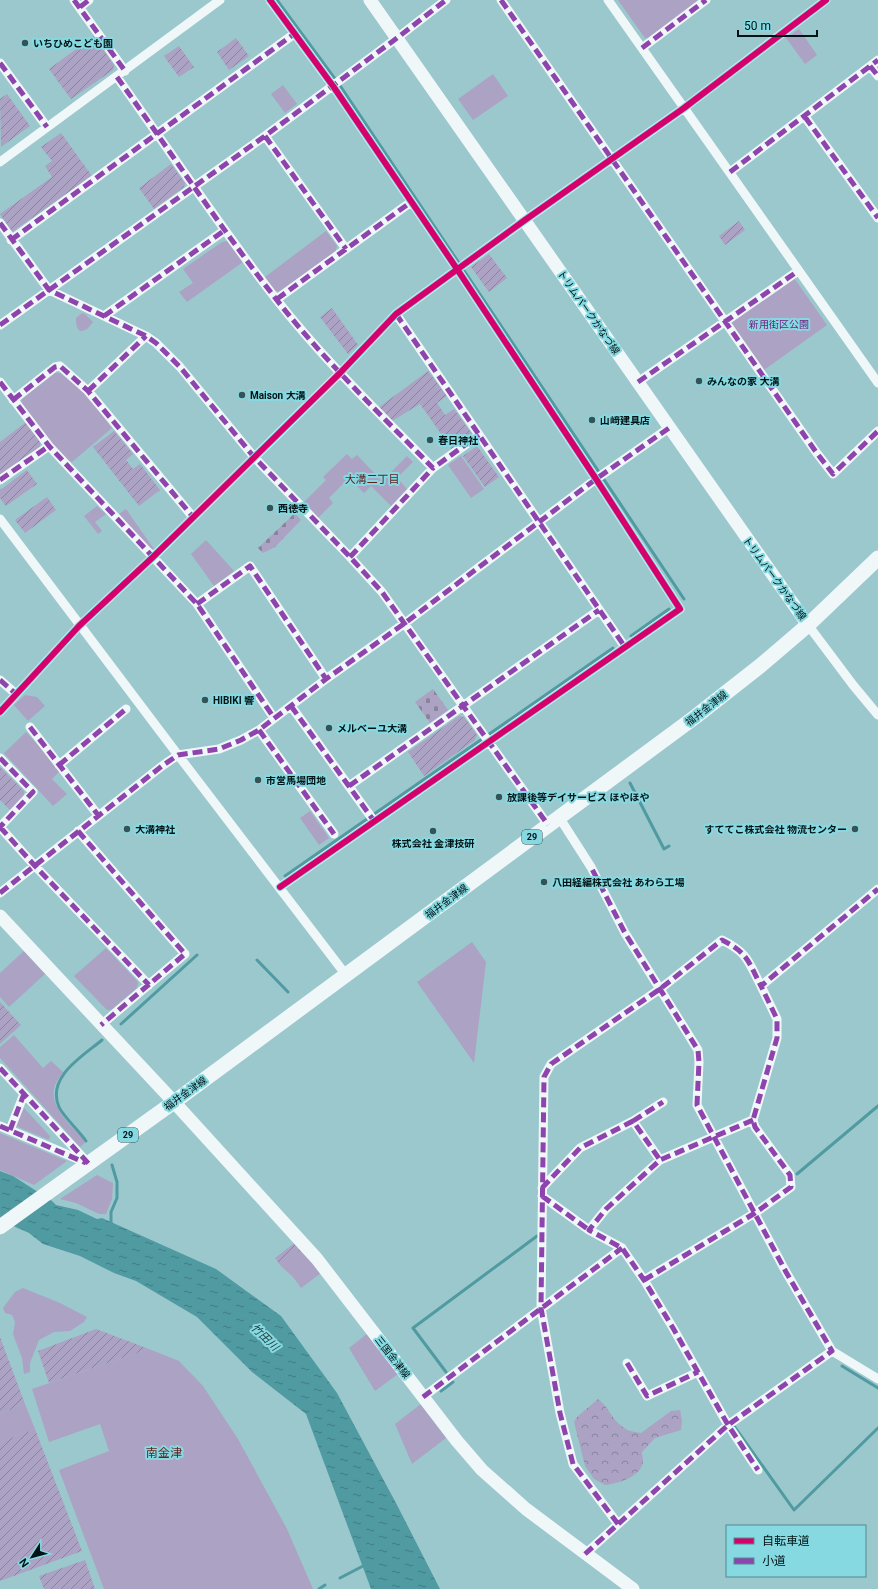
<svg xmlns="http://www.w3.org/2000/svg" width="878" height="1589" font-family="Roboto,'Noto Sans JP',sans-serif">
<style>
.green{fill:#aba2c4}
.forest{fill:url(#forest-crowns)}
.cemetery{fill:url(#cemetery-stones)}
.garden{fill:url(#garden-furrows)}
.water{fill:url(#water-ripples)}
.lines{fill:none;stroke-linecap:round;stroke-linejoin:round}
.stream{stroke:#509aa2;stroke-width:3}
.street{stroke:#f0f7f8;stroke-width:9}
.secondary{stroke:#f0f7f8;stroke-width:13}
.primary{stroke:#f0f7f8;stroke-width:15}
.quiet{stroke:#8e44ad;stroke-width:5;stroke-dasharray:10 5;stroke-linecap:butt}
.cycleway-casing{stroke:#87d9e1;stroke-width:8}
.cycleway{stroke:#d6006c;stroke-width:6}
.poi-dot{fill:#365255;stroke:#87d9e1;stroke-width:1.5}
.labels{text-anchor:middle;stroke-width:4;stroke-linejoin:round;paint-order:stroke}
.shield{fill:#87d9e1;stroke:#284e52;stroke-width:1}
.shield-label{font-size:9px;font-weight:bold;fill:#001315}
.poi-label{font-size:10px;font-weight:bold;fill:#001315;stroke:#87d9e1;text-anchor:start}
.street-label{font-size:10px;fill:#001315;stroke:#87d9e1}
.park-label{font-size:10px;fill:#72197b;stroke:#87d9e1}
.neighbourhood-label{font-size:11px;fill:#631e1e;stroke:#87d9e1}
.water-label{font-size:11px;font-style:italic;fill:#233e41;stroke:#87d9e1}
.quarter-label{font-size:12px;fill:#631e1e;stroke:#87d9e1}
</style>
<defs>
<pattern id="forest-crowns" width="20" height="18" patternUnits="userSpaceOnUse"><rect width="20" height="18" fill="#aba2c4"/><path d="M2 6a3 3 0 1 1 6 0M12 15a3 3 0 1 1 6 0" fill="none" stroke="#89839e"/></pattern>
<pattern id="cemetery-stones" width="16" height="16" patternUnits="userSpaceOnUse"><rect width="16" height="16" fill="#aba2c4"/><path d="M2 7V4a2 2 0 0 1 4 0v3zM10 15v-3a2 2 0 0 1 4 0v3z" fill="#89839e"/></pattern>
<pattern id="garden-furrows" width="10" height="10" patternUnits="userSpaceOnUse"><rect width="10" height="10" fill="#aba2c4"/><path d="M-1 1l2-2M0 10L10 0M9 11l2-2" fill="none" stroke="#89839e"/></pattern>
<pattern id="water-ripples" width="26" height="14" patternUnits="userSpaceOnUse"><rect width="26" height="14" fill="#509aa2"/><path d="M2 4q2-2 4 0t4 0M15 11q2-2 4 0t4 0" fill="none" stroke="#407c83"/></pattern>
</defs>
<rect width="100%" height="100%" fill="#9bc8cd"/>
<path class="green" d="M618 0H700L650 39 645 38Z
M799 29 817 55 805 64 786 38Z
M493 74 508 96 473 120 458 99Z
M283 85 297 104 285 113 271 94Z
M326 231 337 246 335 254 283 292 275 291 265 277Z
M228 241 243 262 187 302 179 292 193 283 183 269 222 242Z
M794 278 827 325 764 370 731 323Z
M82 313 85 314 93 322C89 327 87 331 80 331 76 327 76 323 76 318Z
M55 373H60L86 394 112 428 72 462 64 458 21 406 22 399Z
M347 454 352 459 357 455 382 481 407 456 413 462 397 478 408 490 391 506 371 486 364 493 349 478 329 498 333 503 318 518 303 503 326 480 323 477Z
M461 456 484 489 471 498 448 465Z
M97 506 106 514 95 522 102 531 98 534 84 516Z
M126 509 154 549H150L119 514Z
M206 540 234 571 214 586 191 554Z
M25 695 37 697 45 706 28 721 14 705Z
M26 732 61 770 52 779 67 794 53 806 4 753Z
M310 811 329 838 319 845 300 818Z
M472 942 486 962 474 1063 417 982Z
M106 948 138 982 137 988 111 1010H107L74 976Z
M24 951 45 974 9 1007 0 997V973Z
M14 1035 43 1068 51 1061 63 1072C59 1078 55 1083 54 1089 50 1108 74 1129 86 1142L80 1147 0 1058V1047Z
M24 1108 50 1136 49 1140 16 1126Z
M0 1133 67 1161 34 1185 0 1170Z
M97 1175 113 1183 112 1199 106 1214H99L76 1203 60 1199Z
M302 1249 321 1273 301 1288 293 1277 280 1265Z
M23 1288 60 1303 87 1317 84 1322 70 1331 54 1332 39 1340 30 1363V1372L24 1374 22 1358 13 1334 15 1322 12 1315 5 1313 3 1308 15 1292Z
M368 1333 398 1374 375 1391 349 1348Z
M149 1349 179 1361 203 1386 238 1439 287 1529 313 1589H104L59 1470 109 1451 100 1424 49 1442 32 1389Z
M25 1404 35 1429 0 1442V1414Z
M421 1404 446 1438 412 1464 395 1424Z"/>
<path class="forest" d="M598 1399C608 1406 612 1420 623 1427 627 1431 635 1432 641 1433L671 1411 680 1410 682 1420 681 1430 655 1438 642 1452C642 1455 643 1459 643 1462 641 1477 617 1484 605 1485L594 1479 585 1466 574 1422 577 1417Z"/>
<path class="cemetery" d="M295 513 301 520 275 547 263 553 258 548Z
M433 689 448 710 430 723 415 702Z"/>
<path class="garden" d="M94 36 114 65 113 70 71 99 49 69Z
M236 38 249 56 229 70 217 52Z
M179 46 194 67 179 77 164 56Z
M7 94 30 126 1 147 0 99Z
M61 133 92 176 12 232 0 214 52 177 45 166 52 161 41 147Z
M171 164 185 183 184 187 154 209 139 188Z
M739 221 745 230 725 245 719 236Z
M489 254 507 278 489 292 471 267Z
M332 308 358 345 348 354 320 317Z
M428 371 447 396 437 403 445 415 454 409 472 434 470 440 453 451 420 404 392 421 378 408Z
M26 422 40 441V447L0 477V442Z
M114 431 133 454 126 460 133 469 140 464 160 490 139 506 93 447Z
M477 446 499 477 485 487 463 456Z
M27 470 37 484 6 506 0 498V490Z
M47 497 56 510 25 533 15 520Z
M459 716 464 717 477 735 475 740 424 776 408 752Z
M0 767 24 791V796L10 810 0 800Z
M0 1002 21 1025 0 1044Z
M297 1241 302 1249 280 1265 275 1258Z
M96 1329 149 1349 49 1383 38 1351Z
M0 1337 25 1404 0 1414Z
M35 1429 82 1551 0 1581V1442Z
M85 1560 95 1589H44L39 1576Z"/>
<path class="water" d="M0 1171 13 1176 52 1201 56 1205 78 1210 97 1219 102 1218 216 1269 281 1316 337 1393 397 1505 440 1589H371L306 1414 252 1372 197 1317 136 1281 114 1273 80 1256 43 1244 29 1233 0 1220Z"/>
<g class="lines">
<path class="stream" d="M277 0 341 87 684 599
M631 636 669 609
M630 783 664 849 669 846
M285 876 613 648
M257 960 288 992
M121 1024 197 955
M86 1141C80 1132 63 1116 59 1107 46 1077 83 1056 102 1040
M797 1174 878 1106
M111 1225V1212L117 1198V1182L112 1165
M842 1366 878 1388
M446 1372 413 1328 537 1236
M441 1391 453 1382
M734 1426 794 1510 878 1428
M340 1578 363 1566
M319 1589 325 1585"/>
<path class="street" d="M74 0 125 71
M270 0 333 86 457 269 596 479 680 609 280 887
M501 0 816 452 833 474 878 431
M608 0 878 383
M80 7 89 0
M642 48 706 0
M0 63 47 127
M870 66 878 76
M117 77C170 151 220 227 276 299 323 359 379 413 433 468L479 435
M805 117 878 218
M265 136 346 249
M0 162 220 0
M730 172 878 60
M0 223 49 290 146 336 156 343 180 367 254 457 350 557 382 592 548 825
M11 240 294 34
M277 299 411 202
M396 314 625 647
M104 316 225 230
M0 325 265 136 397 38 446 0
M0 382 49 446 197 604 274 718
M638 382 798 271
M88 391 146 336
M13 400 55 367 60 366 88 391 193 517
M0 480 49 446
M0 519 178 755 346 975
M350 557 433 468
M197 604 250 566 326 679
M808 625 853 685 878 715
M0 680 16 694
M291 706 374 821
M0 712 79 626 153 557 340 373 396 314 525 220 684 108 826 0
M30 727 98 815
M259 730 334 834
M0 758 33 792 0 827
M59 765 126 709
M349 786 599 610
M559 817 591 867 625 933 698 1050 699 1062 697 1105 786 1272 832 1351 878 1379
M0 827 35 866 149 985
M78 831 185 954 101 1025
M0 893 162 766 178 755 219 749 241 740 259 730 326 679 405 623 596 479 669 428
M0 1068 89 1164
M753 1120 660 1160 606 1209 589 1230 622 1248 644 1280 673 1328 728 1425 758 1470
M633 1121 663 1102
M0 1126 85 1162
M10 1130 24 1094
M542 1188 580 1148 633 1121 660 1160
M542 1196 589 1230
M644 1280 755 1213 791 1187 790 1175 755 1127 753 1120 777 1038V1019L761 986 878 889
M627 1363 647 1396 698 1372
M423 1397 622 1248
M618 1524 573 1464 560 1413 541 1308 544 1077 551 1064 660 989 722 940C748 953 748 961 761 986
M585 1554 728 1425 832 1351"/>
<path class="secondary" d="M370 0 808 625
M0 916 174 1102 317 1259 457 1441 482 1470 526 1509 633 1589"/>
<path class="primary" d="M0 1227 174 1102 695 717 760 666 808 625 878 558"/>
<path class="quiet" d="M74 0 125 71
M501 0 816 452 833 474 878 431
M80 7 89 0
M642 48 706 0
M0 63 47 127
M870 66 878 76
M117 77C170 151 220 227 276 299 323 359 379 413 433 468L479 435
M805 117 878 218
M265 136 346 249
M730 172 878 60
M0 223 49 290 146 336 156 343 180 367 254 457 350 557 382 592 548 825
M11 240 294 34
M277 299 411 202
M396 314 625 647
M104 316 225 230
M0 325 265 136 397 38 446 0
M0 382 49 446 197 604 274 718
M638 382 798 271
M88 391 146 336
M13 400 55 367 60 366 88 391 193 517
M0 480 49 446
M350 557 433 468
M197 604 250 566 326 679
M0 680 16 694
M291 706 374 821
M30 727 98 815
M259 730 334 834
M0 758 33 792 0 827
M59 765 126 709
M349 786 599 610
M0 827 35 866 149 985
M78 831 185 954 101 1025
M0 893 162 766 178 755 219 749 241 740 259 730 326 679 405 623 596 479 669 428
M0 1068 89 1164
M753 1120 660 1160 606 1209 589 1230 622 1248 644 1280 673 1328 728 1425 758 1470
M633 1121 663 1102
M0 1126 86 1163
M10 1130 24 1094
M542 1188 580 1148 633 1121 660 1160
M542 1196 589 1230
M644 1280 755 1213 791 1187 790 1175 755 1127 753 1120 777 1038V1019L761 986 878 889
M627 1363 647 1396 698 1372
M423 1397 622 1248
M618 1524 573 1464 560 1413 541 1308 544 1077 551 1064 660 989 722 940C748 953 748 961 761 986
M585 1554 728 1425 832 1351 786 1272 697 1105 699 1062 698 1050 625 933 591 867"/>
<g class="cycleway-casing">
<path id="cycleway" d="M270 0 333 86 457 269 596 479 680 609 280 887
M0 712 79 626 153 557 340 373 396 314 525 220 684 108 826 0"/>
</g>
<use href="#cycleway" class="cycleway"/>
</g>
<g class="poi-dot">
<circle cx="25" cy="43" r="4"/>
<circle cx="699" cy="381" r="4"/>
<circle cx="242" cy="395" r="4"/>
<circle cx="592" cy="420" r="4"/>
<circle cx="430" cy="440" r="4"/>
<circle cx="270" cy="508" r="4"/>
<circle cx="205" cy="700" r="4"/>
<circle cx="329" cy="728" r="4"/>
<circle cx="258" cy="780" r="4"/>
<circle cx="499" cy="797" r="4"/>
<circle cx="127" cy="829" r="4"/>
<circle cx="855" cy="829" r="4"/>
<circle cx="433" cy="831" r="4"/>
<circle cx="544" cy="882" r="4"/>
</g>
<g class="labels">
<g class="shield">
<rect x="522" y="830" width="20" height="14" rx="3"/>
<rect x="118" y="1128" width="20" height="14" rx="3"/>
</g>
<g class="shield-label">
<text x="532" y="840">29</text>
<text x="128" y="1138">29</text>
</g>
<g class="poi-label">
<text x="33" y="47">いちひめこども園</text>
<text x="707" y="385">みんなの家 大溝</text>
<text x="250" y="399">Maison 大溝</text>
<text x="600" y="424">山﨑建具店</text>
<text x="438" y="444">春日神社</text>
<text x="278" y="512">西徳寺</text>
<text x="213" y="704">HIBIKI 響</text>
<text x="337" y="732">メルベーユ大溝</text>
<text x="266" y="784">市営馬場団地</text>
<text x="507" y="801">放課後等デイサービス ほやほや</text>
<text x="135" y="833">大溝神社</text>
<text x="847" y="833" text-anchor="end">すててこ株式会社 物流センター</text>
<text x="433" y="847" text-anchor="middle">株式会社 金津技研</text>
<text x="552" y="886">八田経編株式会社 あわら工場</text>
</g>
<g class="street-label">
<text transform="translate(589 312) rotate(55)" y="4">トリムパークかなづ線</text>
<text transform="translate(775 578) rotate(54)" y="4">トリムパークかなづ線</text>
<text transform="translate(706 708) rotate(-38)" y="4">福井金津線</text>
<text transform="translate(446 901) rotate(-37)" y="4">福井金津線</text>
<text transform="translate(185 1093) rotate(-36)" y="4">福井金津線</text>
<text transform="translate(393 1357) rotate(52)" y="4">三国金津線</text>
</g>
<g class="park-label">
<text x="779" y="328">新用街区公園</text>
</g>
<g class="neighbourhood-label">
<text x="372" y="483">大溝二丁目</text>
</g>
<g class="water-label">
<text transform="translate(265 1337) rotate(44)" y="4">竹田川</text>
</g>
<g class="quarter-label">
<text x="164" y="1457">南金津</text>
</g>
</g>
<rect x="726" y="1525" width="140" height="52" fill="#87d9e1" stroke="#518a8f"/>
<rect x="734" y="1538" width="20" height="6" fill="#d6006c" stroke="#518a8f"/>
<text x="762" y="1545" font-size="12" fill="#001315">自転車道</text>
<rect x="734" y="1558" width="20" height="6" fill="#8e44ad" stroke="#518a8f"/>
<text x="762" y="1565" font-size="12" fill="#001315">小道</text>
<g transform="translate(32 1557) rotate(234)" stroke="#87d9e1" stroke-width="3" paint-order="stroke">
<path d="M0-3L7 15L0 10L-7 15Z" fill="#001315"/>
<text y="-6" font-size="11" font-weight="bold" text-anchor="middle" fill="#001315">N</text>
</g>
<path d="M738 30v6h79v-6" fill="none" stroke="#001315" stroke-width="2"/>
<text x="744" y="30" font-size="12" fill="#001315" stroke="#87d9e1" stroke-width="3" paint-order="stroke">50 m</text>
</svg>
